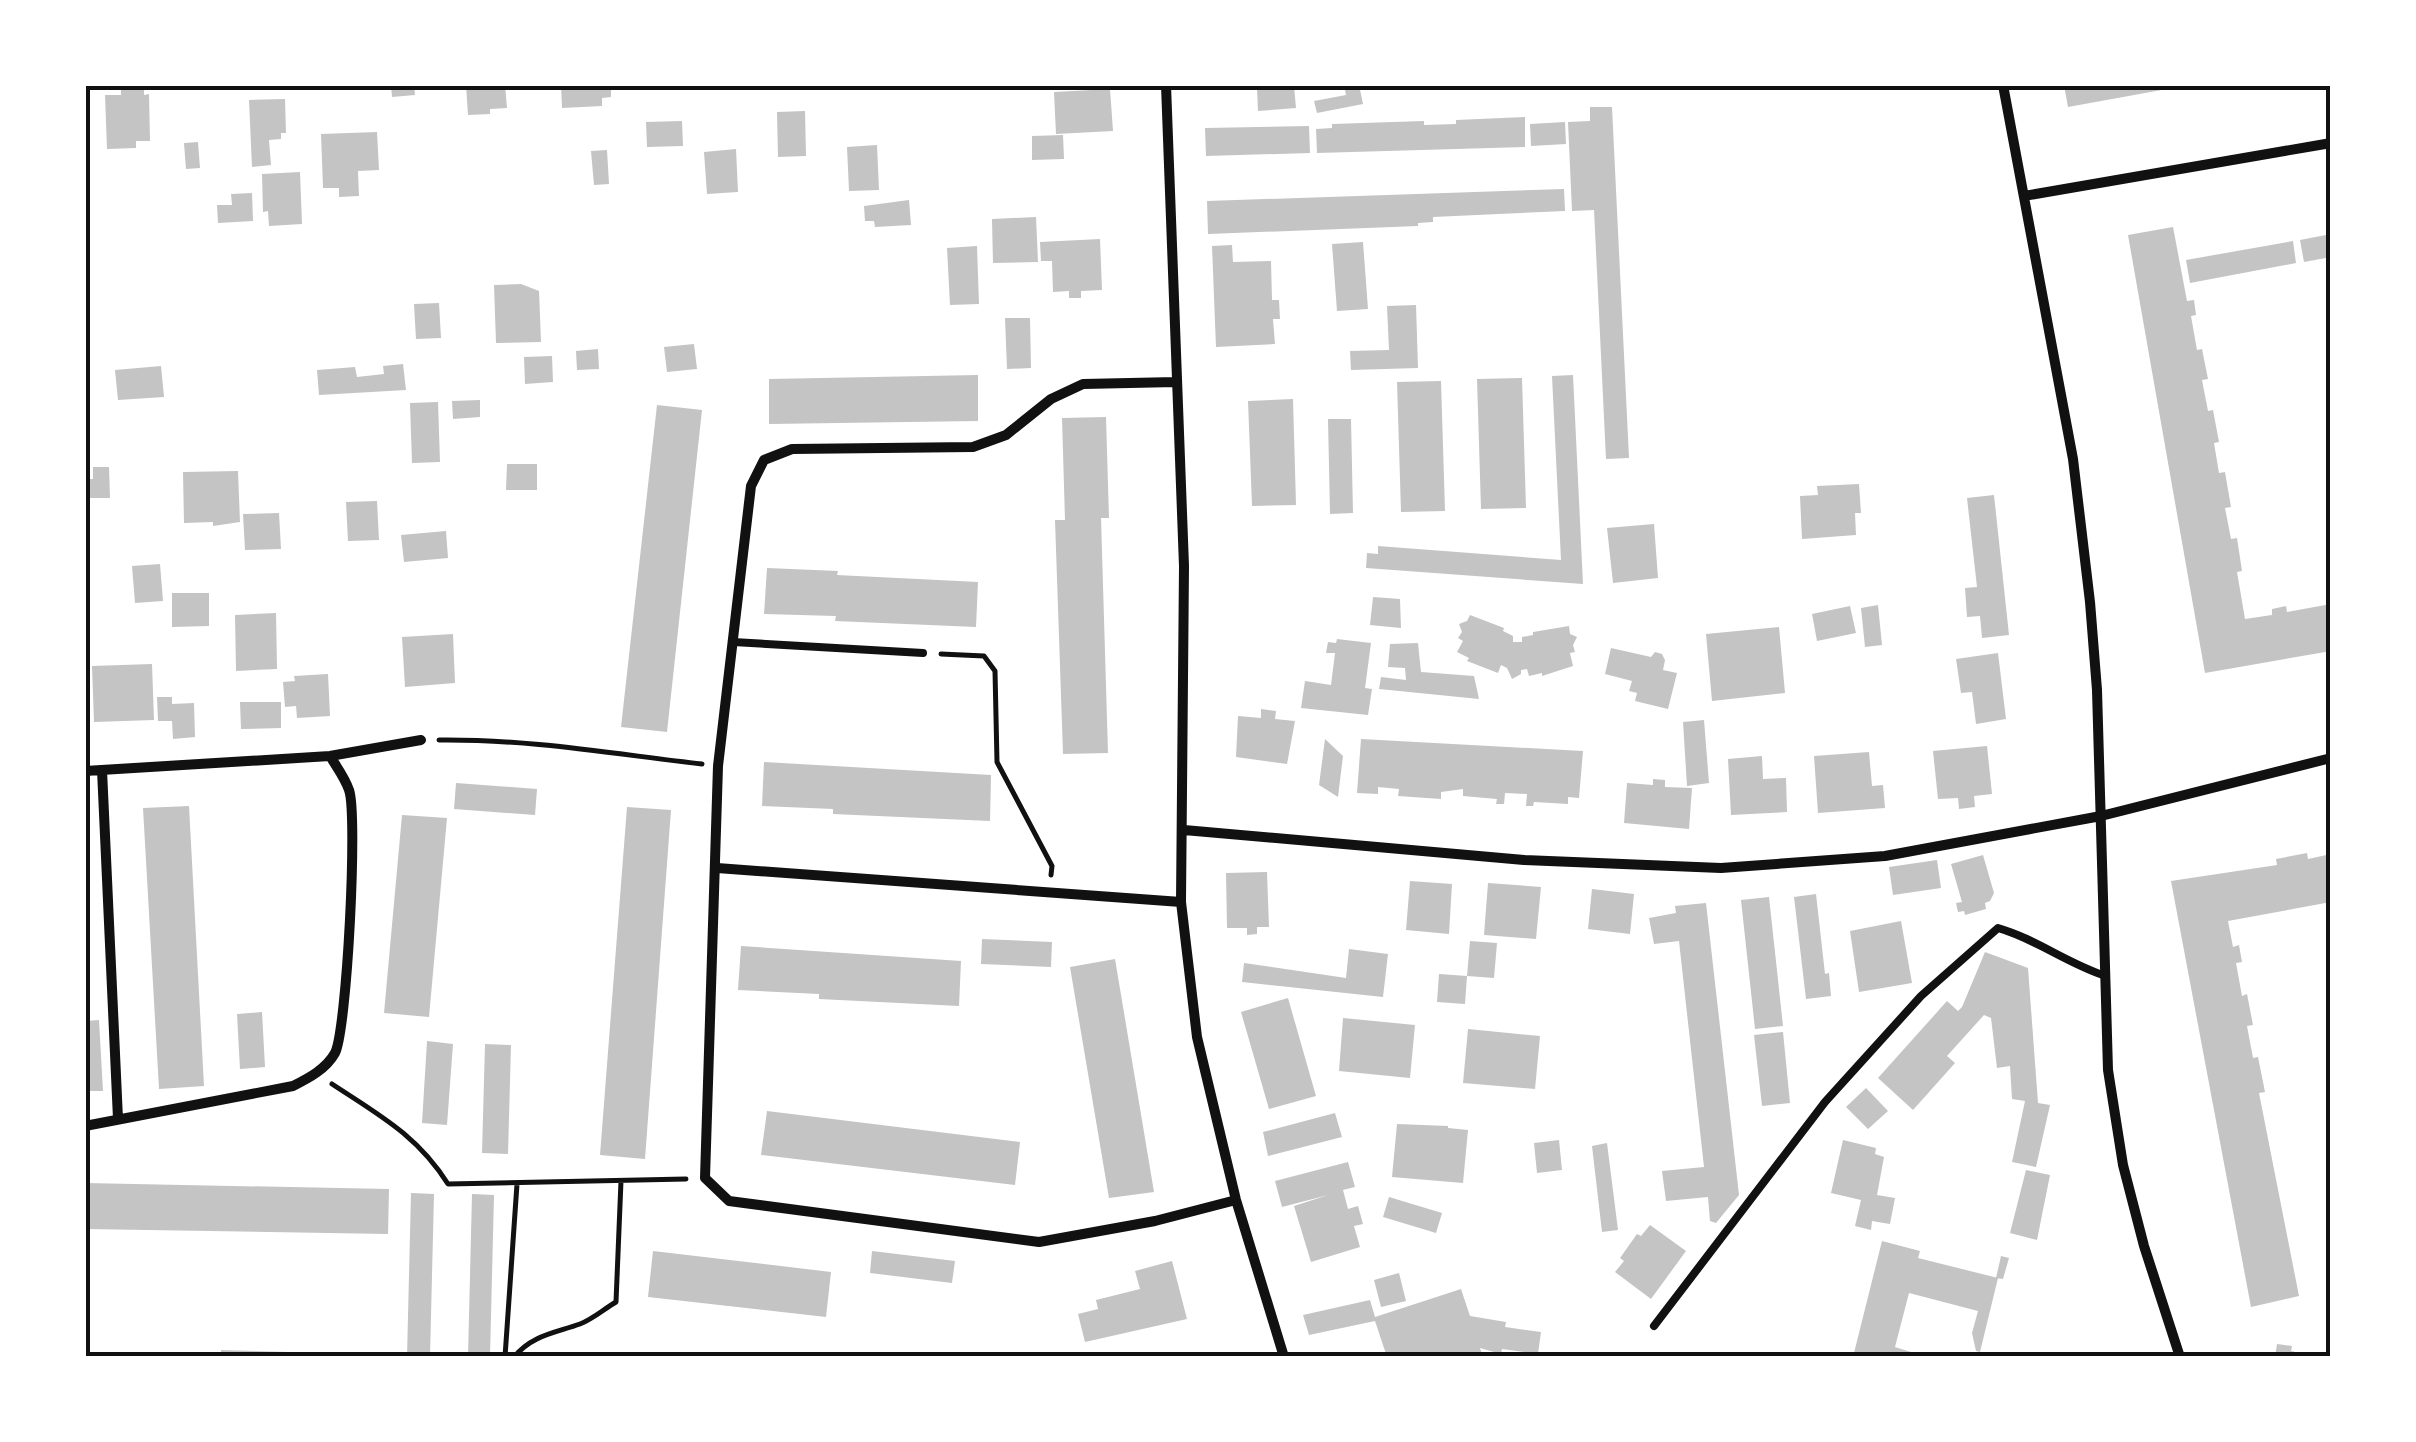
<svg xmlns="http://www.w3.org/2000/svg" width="2416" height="1442" font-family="Barlow,sans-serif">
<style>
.building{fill:#c4c4c4}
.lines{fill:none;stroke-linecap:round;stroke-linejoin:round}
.path{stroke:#111;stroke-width:5}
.service{stroke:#111;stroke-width:8}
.minor{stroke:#111;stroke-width:10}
.neatline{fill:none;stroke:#111;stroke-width:4}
</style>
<rect width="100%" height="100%" fill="#fff"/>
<path class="building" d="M121 85H144V95L149 94 150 141H136V148L107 149 105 95H121Z
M391 85H414L415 95 392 97Z
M466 85H505L507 108 490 109V114L468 115Z
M561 85H611V97L602 98V106L562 108Z
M1205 85H1248V89L1205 90Z
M1344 85H1359L1363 104 1317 113 1314 101 1346 95Z
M2064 85H2178V87L2068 107Z
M1294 86 1296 108 1258 111 1257 88Z
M1110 89 1113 131 1056 134 1054 92Z
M285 99 286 133H281V139L269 140 271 165 252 167 249 100Z
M1590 107H1612L1629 458 1606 459 1594 210 1572 211 1568 122 1590 121Z
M805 111 806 156 778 157 777 112Z
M1525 117V147L1317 153 1316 129 1332 128V124L1424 121V125L1456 124V120Z
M682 121 683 146 647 147 646 122Z
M1565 122 1566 144 1531 146 1530 124Z
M1309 126 1310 153 1206 156 1205 128Z
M377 132 379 170 358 171 359 196 339 197V188H323L321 134Z
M1063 135 1064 159 1032 160V136Z
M198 142 200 168 186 169 184 143Z
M877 145 879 190 849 191 847 147Z
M736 149 738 192 707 194 704 152Z
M607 150 609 184 594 185 591 151Z
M300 172 302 224 269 226 268 211 263 212 262 174Z
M1564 189 1565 211 1433 217V222L1418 223V226L1208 234 1207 201Z
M252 193 253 221 218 223 217 205H232L231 194Z
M909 200 911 225 875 227 874 221H865L864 206Z
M1036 217 1038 262 993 263 992 219Z
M2173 227 2187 301 2194 300 2196 315 2191 316 2197 350 2202 349 2208 379 2202 380 2208 411 2213 410 2219 442 2214 443 2219 473 2225 472 2231 507 2225 508 2231 539 2237 538 2242 571 2237 572 2245 619 2272 615V609L2286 606 2287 612 2331 604V651L2205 673 2128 235Z
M2331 234V257L2304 262 2300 240Z
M1100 239 1102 290 1081 291V298H1069V291L1053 292 1052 261H1041L1040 242Z
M2293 241 2296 263 2190 283 2186 260Z
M1363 242 1368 309 1337 311 1332 244Z
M1232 245 1233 262 1271 261 1272 300H1279L1280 319H1273L1275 344 1216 347 1212 246Z
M977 246 979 304 950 305 947 248Z
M521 284 539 291 541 342 496 343 494 285Z
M439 303 441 338 416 339 414 304Z
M1416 305 1418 368 1351 370 1350 351 1389 350 1387 306Z
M1005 318H1030L1031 368 1007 369Z
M694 344 697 369 667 372 664 347Z
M598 349 599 369 577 370 576 351Z
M552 356 553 382 525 384 524 357Z
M403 364 406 390 319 395 317 370 355 367 357 377 384 374 383 366Z
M161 366 164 397 118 400 115 370Z
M978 375V421L769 424V379Z
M1573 375 1583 584 1366 568 1367 553 1378 554V546L1561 560 1552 376Z
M1522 378 1526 508 1481 509 1477 379Z
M1441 381 1445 511 1401 512 1397 382Z
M1293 399 1296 505 1252 506 1248 401Z
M480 400V417L453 419 452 401Z
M438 402 440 462 412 463 410 403Z
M657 405 702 410 667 732 621 727Z
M1106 417 1109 518H1101L1108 753 1063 754 1055 520H1065L1062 418Z
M1328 419H1351L1353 513 1330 514Z
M507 464H537V490H506Z
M93 467H109L110 498H85V479H93Z
M238 471 240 522 213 526V522L184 523 183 472Z
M1859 484 1861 513H1855L1856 535 1802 539 1800 496 1818 495 1817 486Z
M1994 495 2009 635 1982 638 1980 616 1967 617 1965 588 1977 587 1967 498Z
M377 501 379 540 348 541 346 502Z
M279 513 281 549 245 550 243 514Z
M1654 524 1658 578 1613 583 1607 528Z
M446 531 448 558 404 562 401 535Z
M160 564 163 601 135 603 132 566Z
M767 568 838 571 837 575 978 582 976 627 835 621 836 616 764 614Z
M172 593H209V626L172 627Z
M1373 597 1400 599 1401 628 1370 625Z
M1878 605 1882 645 1865 647 1861 608Z
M1850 606 1856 633 1817 641 1812 614Z
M276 613 277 669 236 671 235 615Z
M1470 615 1504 628 1503 631 1513 636V642H1522V637L1533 635V632L1569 626 1570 634 1577 637 1573 645 1575 652 1570 653 1573 666 1542 676V673L1529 676 1527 669 1521 670V674L1512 679 1507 668 1501 665 1498 673 1467 661 1469 658 1457 652 1463 641 1458 638 1462 632 1459 624 1467 621Z
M1779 627 1785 693 1712 701 1706 634Z
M453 634 455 683 405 687 402 637Z
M1337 639 1371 643 1365 688 1372 689 1368 715 1301 708 1305 681 1331 685 1335 653H1326L1328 642 1336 643Z
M1418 643 1421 672 1474 676 1479 699 1379 689 1381 677 1406 680 1405 668 1388 667 1390 644Z
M1611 648 1651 657 1655 652 1662 654 1665 660 1663 670 1677 673 1668 709 1635 701 1637 693 1629 691 1632 681 1605 674Z
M1998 653 2006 719 1976 724 1972 692 1961 693 1956 659Z
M152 664 154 720 94 722 92 666Z
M328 674 330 716 297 718 296 706 285 707 283 682 295 681 294 676Z
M157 697H172V704L194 703 195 737 173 739 172 721H158Z
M240 702H281V728L241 729Z
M1261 709 1276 711 1275 719 1295 721 1287 764 1236 757 1238 716 1261 718Z
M1704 720 1709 783 1687 786 1683 722Z
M1325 739 1343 756 1338 797 1319 785Z
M1361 739 1583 751 1579 798 1568 797V804L1534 802 1533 806H1526L1527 794 1505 793 1504 804H1496L1497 799 1463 796V789L1441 792V799L1398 796 1399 789 1378 787V794L1357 793Z
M1987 746 1992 794 1974 796 1975 807 1959 809 1958 798 1938 799 1933 751Z
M1869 752 1872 786 1883 785 1885 808 1818 813 1814 756Z
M1762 756 1763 779 1786 778 1787 812 1731 815 1728 759Z
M764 762 991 775 990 821 833 814V809L762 806Z
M1653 779 1665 780V787L1692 788 1689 829 1624 823 1627 783 1653 785Z
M456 783 537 789 535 815 454 809Z
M189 806 204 1086 159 1089 143 808Z
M627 807 671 810 645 1159 600 1155Z
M402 815 447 818 429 1017 384 1013Z
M2307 853 2308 859 2331 854V902L2228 921 2233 947 2239 945 2242 962 2236 963 2242 996 2247 994 2253 1025 2247 1026 2253 1058 2258 1057 2265 1092 2259 1093 2299 1296 2251 1307 2171 881 2277 865 2276 859Z
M1983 855 1994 893 1990 901 1985 903 1986 909 1965 915 1964 911 1958 912 1956 903 1962 902 1951 864Z
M1937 860 1941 888 1893 895 1889 867Z
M1267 872 1269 927H1257V934L1247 935V928H1227L1226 873Z
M1410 881 1452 884 1449 934 1406 930Z
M1488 883 1541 887 1536 939 1484 935Z
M1592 889 1634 894 1630 934 1588 929Z
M1816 894 1825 974 1829 973 1831 996 1806 999 1794 897Z
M1769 897 1783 1026 1755 1029 1741 900Z
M1706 903 1739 1195 1716 1223 1710 1221 1708 1197 1666 1201 1662 1171 1704 1167 1679 941 1654 944 1649 918 1676 913 1675 906Z
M1901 921 1912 983 1859 992 1850 931Z
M982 939 1052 942 1051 967 981 964Z
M1470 941 1497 943 1494 978 1467 976Z
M741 946 961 961 959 1006 819 999V994L738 990Z
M1349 949 1388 954 1383 997 1242 982 1244 963 1346 978Z
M1985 952 2028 968 2038 1103 2050 1105 2036 1167 2012 1162 2025 1101 2012 1099 2010 1066 1997 1068 1991 1018 1984 1015 1947 1056 1955 1063 1913 1110 1878 1078 1947 1001 1958 1011 1962 1007Z
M1115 959 1154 1192 1109 1198 1070 967Z
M1439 974 1467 976 1465 1004 1437 1002Z
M1288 998 1316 1096 1269 1109 1241 1012Z
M262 1012 265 1067 240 1069 237 1014Z
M1343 1018 1415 1025 1410 1078 1339 1071Z
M99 1020 103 1091H85V1021Z
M1468 1029 1540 1036 1535 1089 1463 1083Z
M1783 1032 1790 1103 1762 1106 1754 1035Z
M427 1041 453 1044 447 1125 422 1123Z
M485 1044 511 1045 508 1154 482 1153Z
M1866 1088 1888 1111 1868 1129 1846 1107Z
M767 1111 1020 1142 1015 1185 761 1155Z
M1335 1113 1342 1137 1268 1156 1263 1132Z
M1397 1124 1448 1126V1128L1468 1130 1463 1183 1392 1177Z
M1559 1140 1562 1170 1537 1173 1534 1143Z
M1843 1140 1876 1148 1875 1154 1884 1157 1877 1195 1895 1198 1890 1224 1872 1221 1871 1230 1855 1226 1861 1200 1831 1193Z
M1607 1143 1618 1230 1602 1232 1592 1146Z
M1348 1162 1355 1187 1343 1190 1348 1209 1358 1206 1363 1224 1354 1226 1360 1247 1311 1262 1294 1206 1328 1195 1282 1207 1275 1181Z
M2026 1170 2050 1175 2037 1240 2010 1233Z
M85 1183 389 1189 388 1234 85 1229Z
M411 1193 434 1194 430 1357H407Z
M472 1194 494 1195 490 1357H468Z
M1389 1197 1442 1213 1436 1233 1383 1217Z
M1650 1225 1686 1251 1651 1299 1615 1272 1624 1261 1620 1258 1637 1234 1641 1236Z
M1882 1241 1920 1251 1918 1258 1998 1278 1980 1352 1976 1351 1972 1333 1978 1311 1909 1293 1895 1347 1927 1357H1853Z
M653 1251 831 1272 826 1317 648 1297Z
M872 1251 955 1261 952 1283 870 1273Z
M2001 1256 2009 1258 2003 1279 1996 1278Z
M1172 1261 1187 1319 1085 1342 1078 1314 1098 1309 1096 1300 1140 1289 1135 1271Z
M1399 1273 1406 1301 1381 1307 1374 1280Z
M1461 1289 1470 1316 1506 1322 1505 1327 1541 1332 1538 1354 1502 1349 1501 1354 1480 1348 1483 1357H1387L1375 1321 1309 1335 1303 1315 1370 1300 1375 1317Z
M2277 1344 2292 1346 2291 1351 2317 1357H2275Z
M221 1350 358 1354V1357H221Z"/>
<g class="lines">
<path class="path" d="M941 654 984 656 995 671 997 762 1052 866 1051 875
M439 740C528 739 614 754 702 764
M332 1084C379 1115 417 1135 448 1184L686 1179
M505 1357 517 1184
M514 1357C532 1335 555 1333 580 1324 593 1319 604 1309 616 1302L621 1181"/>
<path class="service" d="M733 642 923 653
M1654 1326 1825 1102 1921 996 1998 928C2036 939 2065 962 2103 975"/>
<path class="minor" d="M1166 85 1184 566 1181 902 1197 1037 1236 1200 1284 1357
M2003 85 2073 459 2090 602 2097 690 2108 1070 2123 1165 2144 1246 2180 1357
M2024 196 2331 143
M1176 382 1083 384 1051 399 1006 435 973 447 792 449 764 460 751 486 718 766 705 1178 729 1201 1039 1242 1155 1221 1236 1200
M102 770 118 1119
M85 771 330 756 421 740
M1184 830 1524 860 1721 868 1885 856 2101 816 2331 758
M717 868 1181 902
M85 1126 293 1086C309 1078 326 1069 335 1053 347 1030 358 814 349 790 345 778 336 766 330 756"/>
</g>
<rect width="2416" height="1442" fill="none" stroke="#ffffff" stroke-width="175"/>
<rect x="88" y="88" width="2240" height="1266" class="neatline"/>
</svg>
